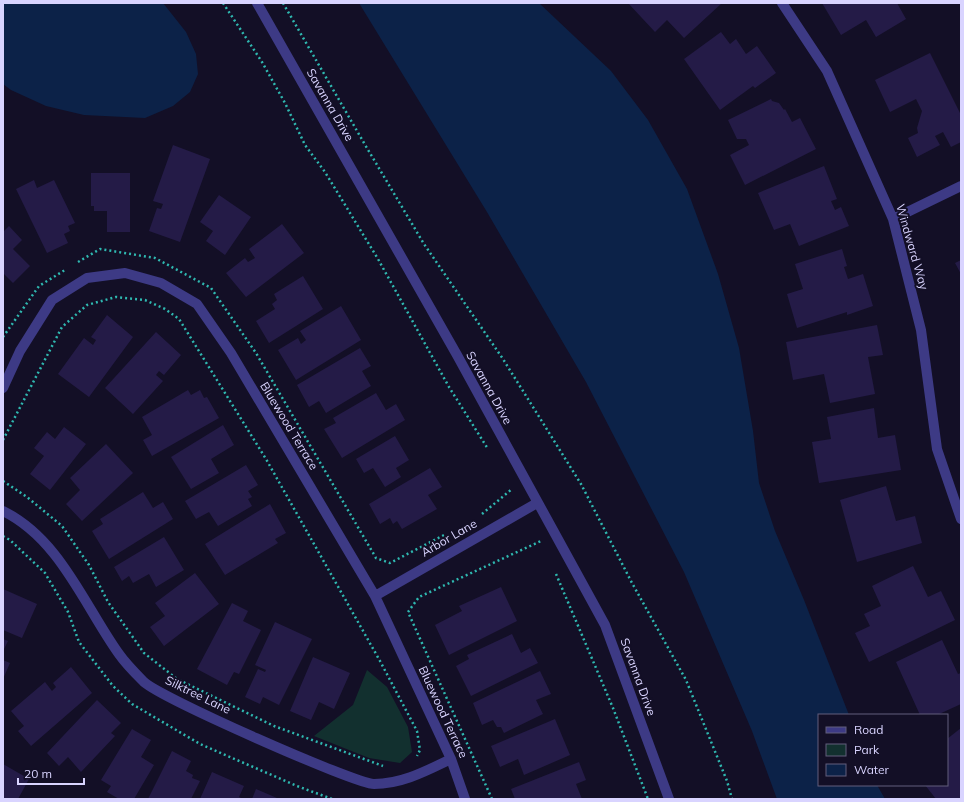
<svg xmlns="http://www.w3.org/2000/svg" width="964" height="802" font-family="Mulish,sans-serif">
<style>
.green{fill:#12302f}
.water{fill:#0c2248}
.building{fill:#241b47}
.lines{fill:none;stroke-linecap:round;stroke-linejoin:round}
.path{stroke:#2fb8b0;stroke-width:2.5;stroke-dasharray:2 3;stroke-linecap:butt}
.street{stroke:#3d3a85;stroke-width:10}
.labels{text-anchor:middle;stroke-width:4;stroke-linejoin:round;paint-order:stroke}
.street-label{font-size:12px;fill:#d9d4ff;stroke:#130f26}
</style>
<rect width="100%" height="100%" fill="#130f26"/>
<path class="green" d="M367 670 387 687 408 727 412 752 400 763 369 758 314 736 353 705Z"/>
<path class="water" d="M3 3H163L186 32 196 54 198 74 190 92 173 106 145 118 84 115 46 106 11 90 3 84Z
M359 3H539L611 71 648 120 687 189 718 274 739 348 753 431 759 483 775 531 804 600 849 715H819V785H877L885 799H777L752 731 684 572 586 382 487 212Z"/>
<path class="building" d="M628 3H722L684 38 667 20 655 32Z
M822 3H897L906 19 876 37 866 20 841 35Z
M721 32 730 44 736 39 746 54 757 46 776 73 755 88 753 86 720 110 684 59Z
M930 53 961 115V142L951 147 943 132 935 136 940 145 917 157 908 138 918 133 917 128 922 111 916 99 890 112 875 80Z
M771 99 772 101 779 103 784 110 785 109 792 122 800 118 816 149 745 185 730 155 749 145 746 139H737L728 120Z
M173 145 210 159 180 242 149 231 157 208 161 209 163 204 153 201Z
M824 166 837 199 831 201 835 210 841 207 849 226 799 246 790 224 774 230 758 193Z
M91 173H130V232H107V211H94V206H91Z
M34 180 37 188 54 180 75 223 68 226 70 231 64 234 68 243 47 253 16 189Z
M219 195 251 217 225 255 206 241 213 231 200 222Z
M282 224 304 253 246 297 226 273 245 258 248 262 255 258 249 249Z
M9 226 22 240 13 249 30 266 13 283 3 273V232Z
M842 249 847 266 844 267 848 279 863 274 873 306 847 315V312L797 328 787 294 803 289 795 264Z
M961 260V274L955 263Z
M303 276 323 309 269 343 256 321 275 309 272 304 277 300 274 294Z
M341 306 361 340 296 380 278 350 298 338 301 344 306 340 300 331Z
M107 315 133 337 89 397 58 374 84 338 93 345 96 340 91 337Z
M877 325 883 355 868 357 875 394 830 403 824 374 793 380 786 342Z
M156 332 181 355 164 375 159 371 156 375 163 381 133 414 105 388Z
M360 348 371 366 362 371 371 386 326 413 319 401 309 407 297 385Z
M188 390 191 395 200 390 204 398 207 397 219 418 152 456 143 440 152 435 142 417Z
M376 393 386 410 396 404 405 420 342 458 324 429 336 423 333 418Z
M874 408 878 438 895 435 901 470 819 483 812 442 831 439 827 417Z
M223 425 234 445 211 459 219 473 191 489 171 457Z
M64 427 86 444 50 490 30 474 44 456 34 448 47 432 55 439Z
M395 436 409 460 396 468 401 477 385 487 373 468 364 473 356 459Z
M106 444 133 473 82 521 66 504 80 490 70 478Z
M246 465 258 485 248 491 252 497 248 499 252 506 218 526 209 512 196 519 185 501Z
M430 468 442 487 428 495 437 509 402 529 397 521 393 524 390 518 380 524 369 504Z
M886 486 896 521 915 516 922 543 857 562 840 500Z
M143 492 153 508 163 502 173 519 109 559 92 531 103 524 100 519Z
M270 504 286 533 275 539 278 543 225 575 205 544Z
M164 537 184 570 156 587 149 574 133 583 129 576 122 581 114 567Z
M913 566 928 597 941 591 955 620 869 662 855 633 870 626 864 614 881 606 872 586Z
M195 573 219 604 164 646 150 627 165 616 155 603Z
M501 587 517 621 449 655 435 625 462 611 459 606Z
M3 589 37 604 22 638 3 630Z
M232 603 248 611 243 621 261 630 239 674 234 672 227 685 197 669Z
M275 622 312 639 279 705 263 697 260 704 245 697 258 669 265 672 266 670 255 665Z
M512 634 521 653 530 648 538 663 471 696 456 666 469 659 467 655Z
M3 639 8 641 3 651Z
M942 640 958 674 961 673V704L937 715H920L896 662Z
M313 657 350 673 334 709 319 702 311 720 290 711Z
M3 660 10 663 3 679Z
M71 667 92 693 31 746 18 731 24 726 11 711 45 682 52 691 56 687 53 683Z
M540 671 551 694 536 700 543 714 504 733 501 727H497L493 720 482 725 473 703Z
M97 700 121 723 111 733 115 736 81 772 68 757 59 766 47 753Z
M555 719 570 755 524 775 518 759 500 767 491 746Z
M961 728V799H936L925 785H947V739Z
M132 729 151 740 141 757 154 765 134 799H119L107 792 111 786 101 780Z
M172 751 191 761 186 771 193 775 192 778 200 781 191 799H148Z
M579 762 586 780 576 784 582 799H515L511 789Z
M3 764 29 779 18 799H3Z
M212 772 244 786 239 797 243 799H200Z
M256 789 277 798V799H252Z"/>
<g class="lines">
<path class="path" d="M223 3 262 62 285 103 305 145 325 172 378 259 449 387 488 449
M283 3 364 143 424 244 503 359 581 484 632 583 686 680 727 781 732 799
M78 262 100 249 155 258 211 288 256 353 376 558 390 563 446 534
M3 337 39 286 65 270
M3 440 62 327 87 305 116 297 145 300 165 309 179 319 266 459 380 661 417 731 420 750 417 756
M3 481 27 497 62 526 89 565 108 602 144 653 177 679 274 726 383 766
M482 514 512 489
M3 536 10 540 45 573 68 612 79 642 113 686 132 704 200 744 297 786 332 799
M556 574 613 708 648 799
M492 799 408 612 419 597 541 541"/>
<path class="street" d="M257 3 457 355 605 625 669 799
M782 3 827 71 893 219 921 330 937 449 961 519
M893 219 961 186
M3 388 20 351 52 300 87 278 125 273 161 283 197 304 231 353 375 596 451 759 465 799
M3 511C60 539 84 605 119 654 126 664 135 673 143 681 156 696 355 784 374 784 402 784 426 771 451 759
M375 596 537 503"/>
</g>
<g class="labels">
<g class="street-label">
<text transform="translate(330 105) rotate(60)" y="4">Savanna Drive</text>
<text transform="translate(912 247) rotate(74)" y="4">Windward Way</text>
<text transform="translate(489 388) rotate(61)" y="4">Savanna Drive</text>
<text transform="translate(289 426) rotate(59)" y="4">Bluewood Terrace</text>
<text transform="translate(449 538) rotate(-30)" y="4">Arbor Lane</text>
<text transform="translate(638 677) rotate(70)" y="4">Savanna Drive</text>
<text transform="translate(198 695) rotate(26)" y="4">Silktree Lane</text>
<text transform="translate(443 712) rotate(65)" y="4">Bluewood Terrace</text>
</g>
</g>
<rect width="964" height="802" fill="none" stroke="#d9d4ff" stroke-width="8"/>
<rect x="818" y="714" width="130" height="72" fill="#130f26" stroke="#625e7d"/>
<rect x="826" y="727" width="20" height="6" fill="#3d3a85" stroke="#625e7d"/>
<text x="854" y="734" font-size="12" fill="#d9d4ff">Road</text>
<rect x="826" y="744" width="20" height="12" fill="#12302f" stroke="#625e7d"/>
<text x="854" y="754" font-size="12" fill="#d9d4ff">Park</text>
<rect x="826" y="764" width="20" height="12" fill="#0c2248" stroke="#625e7d"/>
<text x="854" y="774" font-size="12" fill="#d9d4ff">Water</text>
<path d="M18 778v6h66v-6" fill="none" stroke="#d9d4ff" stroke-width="2"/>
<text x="24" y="778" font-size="12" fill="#d9d4ff" stroke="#130f26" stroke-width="3" paint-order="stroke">20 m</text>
</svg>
